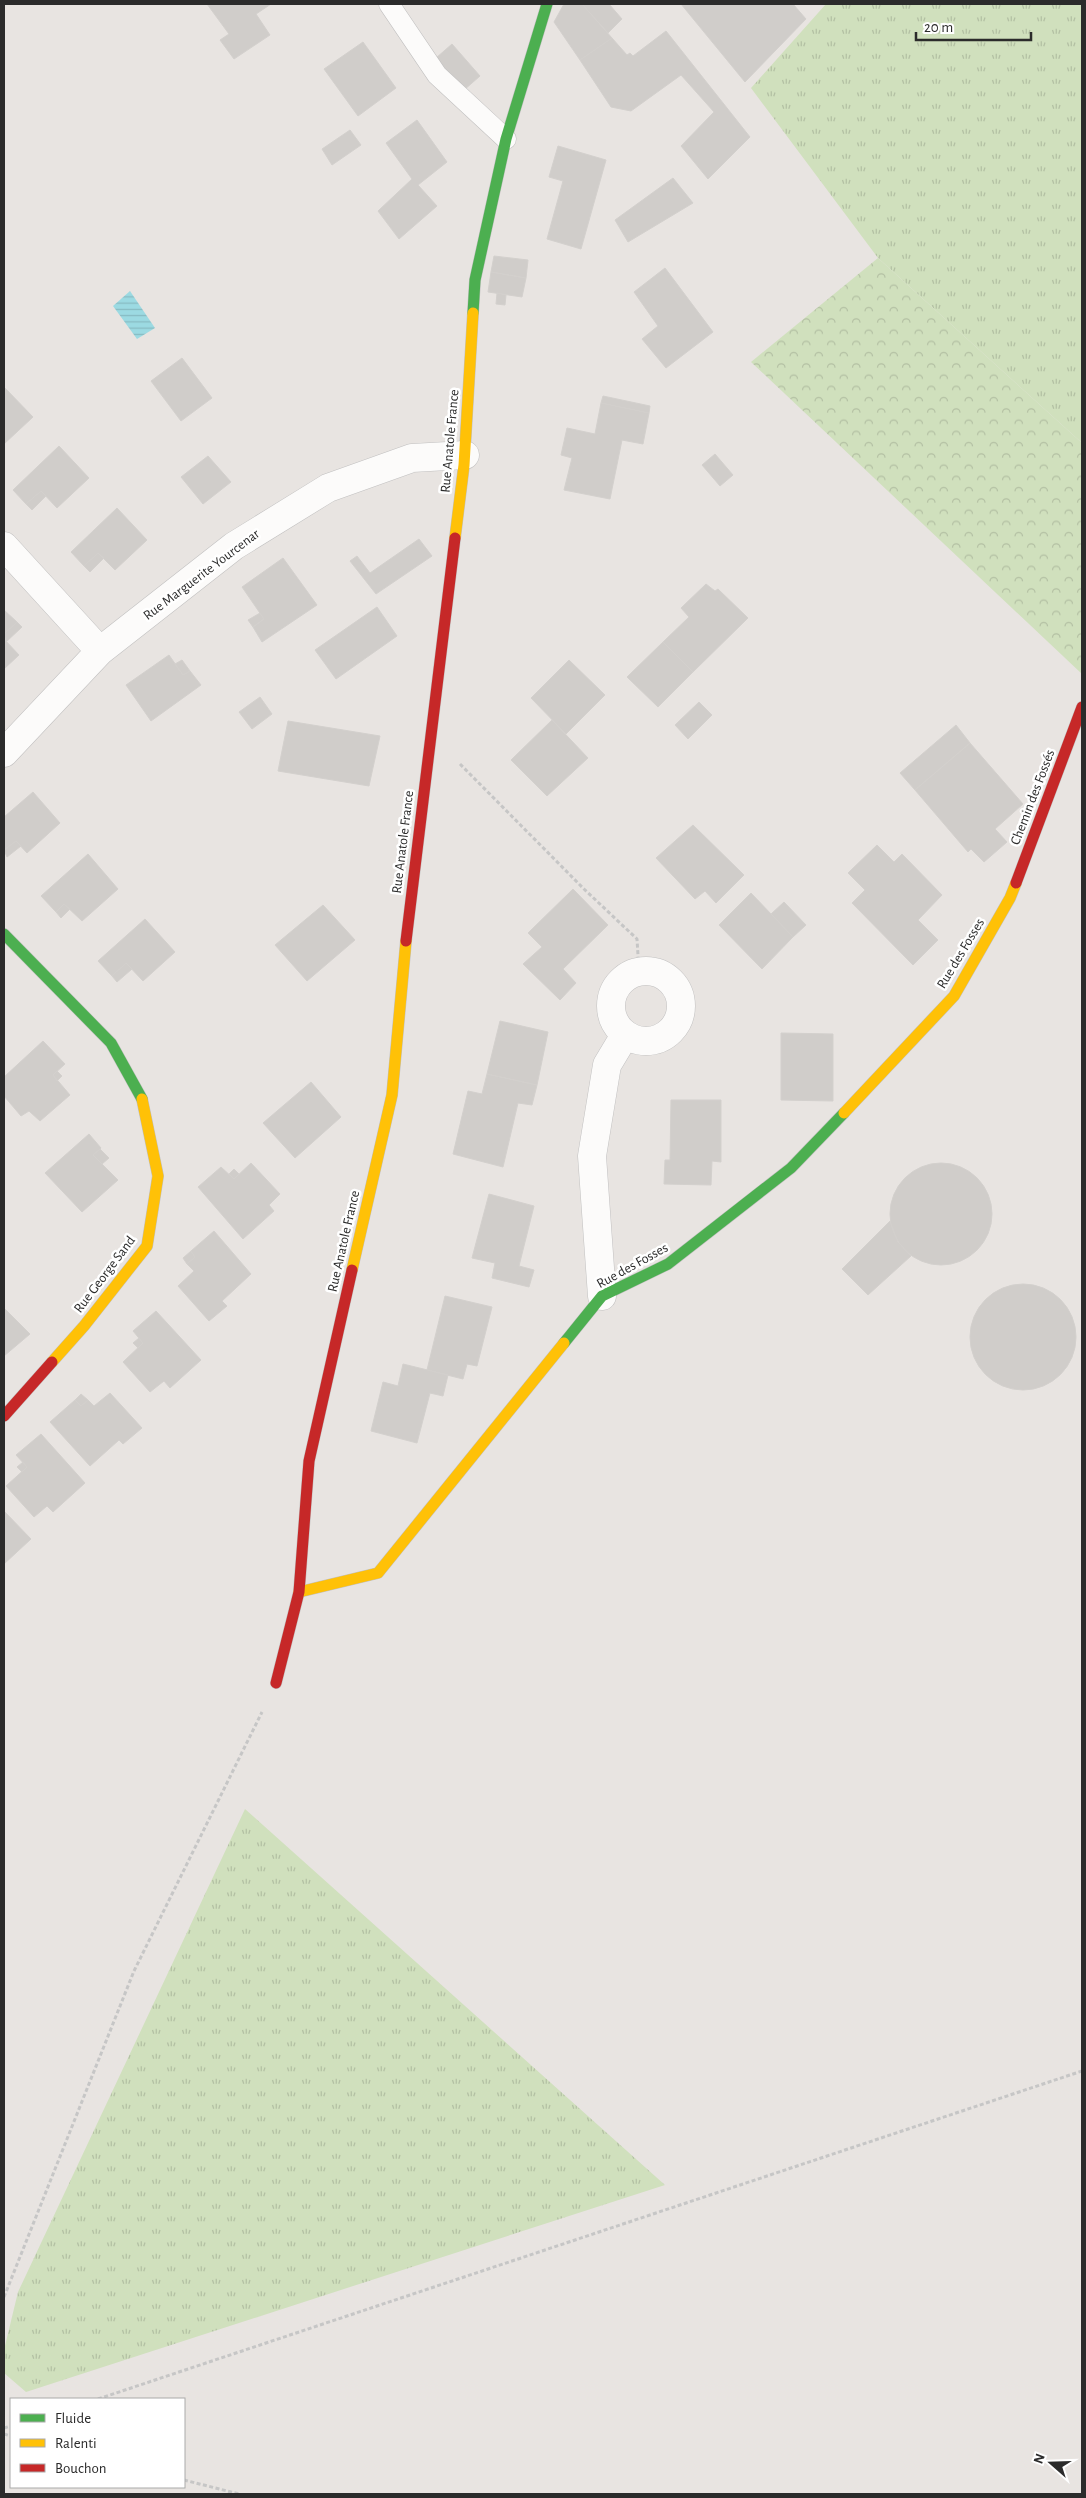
<svg xmlns="http://www.w3.org/2000/svg" width="1086" height="2498" font-family="'Alegreya Sans',sans-serif">
<style>
.grass{fill:url(#grass-tufts)}
.forest{fill:url(#forest-crowns)}
.water{fill:url(#water-rules)}
.building{fill:#d0cdca;stroke:#d3d0cd}
.lines{fill:none;stroke-linecap:round;stroke-linejoin:round}
.lane-casing{stroke:#c1c0c0;stroke-width:21}
.street-casing{stroke:#c1c0c0;stroke-width:29}
.fast-casing{stroke:#c1c0c0;stroke-width:12}
.slow-casing{stroke:#c1c0c0;stroke-width:12}
.jam-casing{stroke:#c1c0c0;stroke-width:12}
.path{stroke:#c6c6c6;stroke-width:3;stroke-dasharray:4 2.5;stroke-linecap:butt}
.lane{stroke:#fcfbfa;stroke-width:20}
.street{stroke:#fcfbfa;stroke-width:28}
.fast{stroke:#4caf50;stroke-width:11}
.slow{stroke:#ffc107;stroke-width:11}
.jam{stroke:#c62828;stroke-width:11}
.labels{text-anchor:middle;stroke-width:5;stroke-linejoin:round;paint-order:stroke}
.street-label{font-size:14px;fill:#2b2b2b;stroke:#fff}
</style>
<defs>
<pattern id="grass-tufts" width="24" height="20" patternUnits="userSpaceOnUse" patternTransform="scale(1.25)"><rect width="24" height="20" fill="#d0e0bd"/><path d="M3 7l-1-3M5 7V3M7 7l1-3M15 17l-1-3M17 17v-4M19 17l1-3" fill="none" stroke="#b3c0a3"/></pattern>
<pattern id="forest-crowns" width="20" height="18" patternUnits="userSpaceOnUse" patternTransform="scale(1.25)"><rect width="20" height="18" fill="#d0e0bd"/><path d="M2 6a3 3 0 1 1 6 0M12 15a3 3 0 1 1 6 0" fill="none" stroke="#b3c0a3"/></pattern>
<pattern id="water-rules" width="6" height="5" patternUnits="userSpaceOnUse" patternTransform="scale(1.25)"><rect width="6" height="5" fill="#9cdae2"/><path d="M0 2.5h6" fill="none" stroke="#87bbc2"/></pattern>
</defs>
<rect width="100%" height="100%" fill="#e8e4e1"/>
<path class="grass" d="M826 4H1082V443L878 258 751 88Z
M245 1809 665 2185 26 2392 4 2373V2350L18 2292Z"/>
<path class="forest" d="M878 258 1082 443V674L751 362Z"/>
<path class="water" d="M130 291 155 328 137 339 113 306Z"/>
<path class="building" d="M207 4H271L256 14 270 35 234 59 220 40 229 34Z
M564 4H582L612 38 580 60 554 22Z
M582 4H609L622 19 608 33Z
M681 4H793L806 19 745 82Z
M666 31 750 137 708 179 681 146 714 112 681 75 631 111 611 107 580 60 612 38 627 55 630 53 633 56Z
M363 42 396 88 358 116 324 69Z
M452 44 480 76 464 90 436 58Z
M417 120 447 162 418 185 437 206 399 239 378 211 412 179 386 143Z
M350 130 361 145 332 165 322 149Z
M558 146 606 160 581 249 547 239 563 181 549 177Z
M673 178 693 203 628 242 615 220Z
M494 256 528 260 526 278 491 272Z
M665 268 713 332 666 368 642 339 658 326 634 292Z
M491 272 526 278 522 297 488 292Z
M497 293 506 295 505 305 496 304Z
M182 358 212 398 181 421 151 381Z
M4 387 33 417 4 444Z
M603 396 650 406 649 413 601 403Z
M601 403 649 413 643 444 622 440 610 499 564 490 572 458 561 455 567 428 595 434Z
M59 446 89 478 57 508 41 491 26 504 13 490Z
M715 454 733 475 720 486 702 465Z
M208 456 231 482 203 504 181 477Z
M41 491 46 496 32 510 26 504Z
M117 508 147 540 115 570 98 553 84 566 71 552Z
M419 539 432 556 376 594 350 561 357 556 370 573Z
M98 553 104 558 90 572 84 566Z
M283 558 317 605 262 642 253 627 264 619 242 587Z
M706 584 715 591 718 589 748 618 693 672 663 642 689 617 681 608Z
M377 607 397 636 336 679 315 650Z
M4 610 17 622 4 634Z
M260 613 264 619 253 627 248 620Z
M17 622 22 627 6 642 4 634Z
M4 639 19 655 4 669Z
M663 642 693 672 658 707 627 677Z
M169 655 183 675 190 671 201 685 151 721 126 685Z
M182 660 190 671 183 675 175 664Z
M569 660 605 695 566 734 531 698Z
M260 697 272 714 252 729 239 712Z
M699 702 712 715 688 739 675 725Z
M552 720 588 758 547 796 511 760Z
M288 721 380 736 369 786 278 771Z
M956 725 970 743 915 790 900 773Z
M970 743 1023 804 995 829 1007 842 984 862 971 849 968 852 915 790Z
M33 792 60 823 27 853 16 841 4 850V817Z
M693 825 744 875 716 903 705 891 695 899 656 858Z
M16 841 21 846 7 857 4 850Z
M877 845 894 862 902 854 942 895 918 920 938 940 913 965 852 903 865 890 848 873Z
M88 854 118 889 82 921 64 904 56 912 41 896Z
M573 889 608 925 563 969 576 983 560 1000 523 964 542 947 528 933Z
M751 893 793 937 762 969 719 925Z
M784 902 806 925 793 937 771 914Z
M64 904 70 909 61 918 56 912Z
M323 905 355 940 307 981 275 945Z
M145 919 175 952 143 981 126 963 112 976 98 961Z
M126 963 132 969 117 982 112 976Z
M500 1021 548 1032 537 1085 487 1074Z
M781 1033 833 1034V1101L781 1100Z
M43 1041 65 1064 53 1075 70 1095 40 1121 29 1111 21 1116 4 1096V1077Z
M57 1071 62 1076 57 1081 53 1075Z
M487 1074 537 1085 532 1105 518 1103 503 1167 453 1154 468 1091 482 1094Z
M311 1082 341 1117 295 1158 263 1123Z
M671 1100H721V1162L712 1161 711 1185 664 1184 665 1160H670Z
M89 1134 101 1148 93 1155 118 1180 82 1212 45 1173Z
M100 1149 109 1158 102 1164 93 1155Z
M251 1163 280 1194 269 1205 274 1211 243 1239 198 1187 221 1167 234 1179Z
M890 1214a51 51 0 1 1 102 0a51 51 0 1 1-102 0Z
M234 1169 239 1174 234 1179 229 1174Z
M489 1194 534 1206 519 1266 534 1270 529 1287 492 1278 495 1263 472 1258Z
M890 1221 898 1242 911 1256 868 1295 842 1269Z
M214 1231 251 1274 222 1301 227 1306 209 1321 178 1286 194 1271 187 1264 195 1257 191 1251Z
M191 1251 195 1257 187 1264 183 1258Z
M970 1337a53 53 0 1 1 106 0a53 53 0 1 1-106 0Z
M445 1296 492 1307 477 1366 467 1364 463 1379 427 1370Z
M4 1308 30 1334 4 1356Z
M156 1311 201 1360 170 1388 164 1381 150 1392 123 1362 143 1343 133 1331Z
M139 1338 143 1343 138 1348 133 1343Z
M403 1364 448 1375 443 1396 430 1393 417 1443 371 1431 383 1382 398 1386Z
M110 1393 142 1428 123 1444 119 1440 90 1466 50 1422 75 1400 81 1406 88 1400 94 1406Z
M81 1394 88 1400 81 1406 75 1400Z
M41 1434 85 1483 53 1512 47 1506 34 1517 6 1486 27 1467 16 1455Z
M23 1462 27 1467 22 1472 17 1467Z
M4 1511 31 1539 4 1564Z"/>
<g class="lines">
<g class="lane-casing">
<path id="lane" d="M389 4 437 75 506 139"/>
</g>
<g class="street-casing">
<path id="street" d="M4 546 100 651
M4 753 100 651 234 546 328 488 412 458 465 455
M611 1006a35 35 0 1 1 70 0a35 35 0 1 1-70 0Z
M602 1296 592 1156 607 1065 625 1035"/>
</g>
<g class="fast-casing">
<path id="fast" d="M473 313 475 280 506 139 547 4
M4 934 111 1043 142 1099
M564 1343 602 1296 668 1264 791 1168 844 1113"/>
</g>
<g class="slow-casing">
<path id="slow" d="M455 538 464 465 473 313
M844 1113 954 996 1010 898 1016 883
M352 1270 392 1095 406 941
M52 1362 84 1326 147 1246 158 1176 142 1099
M299 1592 378 1573 564 1343"/>
</g>
<g class="jam-casing">
<path id="jam" d="M1016 883 1082 707
M406 941 455 538
M4 1416 52 1362
M276 1683 299 1592 309 1461 352 1270"/>
</g>
<path class="path" d="M460 764 584 889 637 939 639 971
M4 2297 134 1971 262 1712
M98 2399 1082 2071
M4 2428 11 2426
M4 2434 11 2436
M184 2480 239 2494"/>
<use href="#lane" class="lane"/>
<use href="#street" class="street"/>
<use href="#fast" class="fast"/>
<use href="#slow" class="slow"/>
<use href="#jam" class="jam"/>
</g>
<g class="labels">
<g class="street-label">
<text transform="translate(449 441) rotate(-85)" y="5">Rue Anatole France</text>
<text transform="translate(201 574) rotate(-37)" y="5">Rue Marguerite Yourcenar</text>
<text transform="translate(1032 797) rotate(-69)" y="5">Chemin des Fossés</text>
<text transform="translate(402 842) rotate(-83)" y="5">Rue Anatole France</text>
<text transform="translate(960 953) rotate(-59)" y="5">Rue des Fosses</text>
<text transform="translate(343 1241) rotate(-77)" y="5">Rue Anatole France</text>
<text transform="translate(632 1265) rotate(-29)" y="5">Rue des Fosses</text>
<text transform="translate(104 1274) rotate(-53)" y="5">Rue George Sand</text>
</g>
</g>
<rect width="1086" height="2498" fill="none" stroke="#2b2b2b" stroke-width="10"/>
<rect x="10" y="2398" width="175" height="90" fill="#ffffff" stroke="#aaaaaa"/>
<rect x="20" y="2414" width="25" height="8" fill="#4caf50" stroke="#aaaaaa"/>
<text x="55" y="2423" font-size="15" fill="#2b2b2b">Fluide</text>
<rect x="20" y="2439" width="25" height="8" fill="#ffc107" stroke="#aaaaaa"/>
<text x="55" y="2448" font-size="15" fill="#2b2b2b">Ralenti</text>
<rect x="20" y="2464" width="25" height="8" fill="#c62828" stroke="#aaaaaa"/>
<text x="55" y="2473" font-size="15" fill="#2b2b2b">Bouchon</text>
<g transform="translate(1051 2463) rotate(290)" stroke="#ffffff" stroke-width="4" paint-order="stroke">
<path d="M0-4L9 19L0 12L-9 19Z" fill="#2b2b2b"/>
<text y="-8" font-size="14" font-weight="bold" text-anchor="middle" fill="#2b2b2b">N</text>
</g>
<path d="M916 32v8h115v-8" fill="none" stroke="#2b2b2b" stroke-width="2.5"/>
<text x="924" y="32" font-size="15" fill="#2b2b2b" stroke="#ffffff" stroke-width="4" paint-order="stroke">20 m</text>
</svg>
